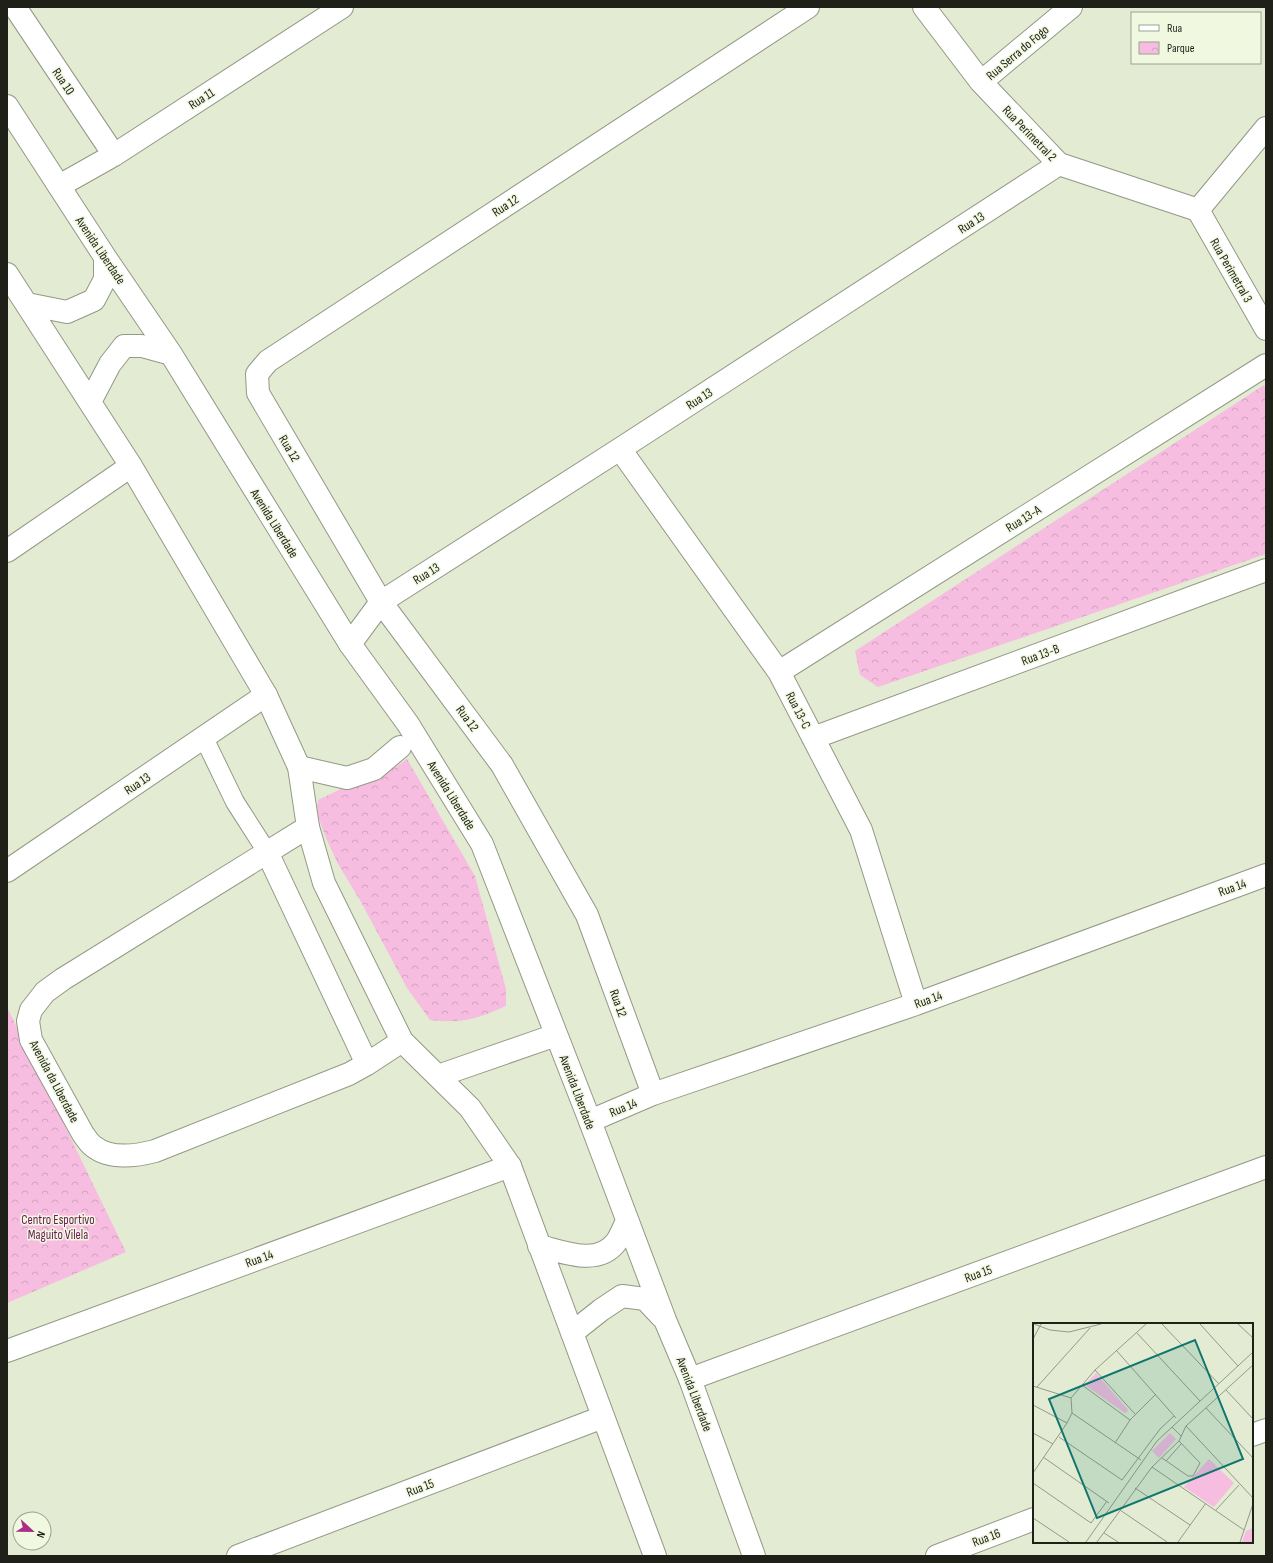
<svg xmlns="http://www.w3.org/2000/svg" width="1273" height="1563" font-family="'Sofia Sans Condensed',sans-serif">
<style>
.park{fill:url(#park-crowns)}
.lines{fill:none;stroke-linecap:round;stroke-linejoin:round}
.service-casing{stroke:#929984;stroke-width:20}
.minor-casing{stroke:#929984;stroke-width:24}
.tertiary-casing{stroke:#929984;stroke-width:24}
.service{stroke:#fff;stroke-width:18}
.minor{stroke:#fff;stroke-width:22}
.tertiary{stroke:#fff;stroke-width:22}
.labels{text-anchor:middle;stroke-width:3;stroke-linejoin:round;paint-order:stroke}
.street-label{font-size:13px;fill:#1f2119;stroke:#f0f8e0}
.park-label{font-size:13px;fill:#6b1a55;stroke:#f0f8e0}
.inset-road{fill:none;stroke:#959a89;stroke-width:1}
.view{fill:#0f766e;fill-opacity:0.15;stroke:#0f766e;stroke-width:2}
.inset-edge{fill:none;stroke:#1f2119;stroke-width:2}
</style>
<defs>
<pattern id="park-crowns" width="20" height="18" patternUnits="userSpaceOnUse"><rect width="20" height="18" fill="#f7bde1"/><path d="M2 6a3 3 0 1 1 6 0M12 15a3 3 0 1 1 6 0" fill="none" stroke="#d3a2c0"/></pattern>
</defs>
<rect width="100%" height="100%" fill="#e3ebd3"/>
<path class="park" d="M1264 385 1266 390V554L878 687 860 675 855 651Z
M407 759 475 876 506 989V1006C477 1019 462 1024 430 1020L407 988 361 902 338 864 326 838 317 814 318 800 345 787 374 779 394 768Z
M7 1007 126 1252 7 1303Z"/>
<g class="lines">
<g class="service-casing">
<path id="service" d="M204 738 235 802 267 852"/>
</g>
<g class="minor-casing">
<path id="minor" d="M15 7 114 155
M924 7 981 82 1059 164 1198 210
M981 82 1071 7
M59 186 114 155 342 7
M1198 210 1266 329
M1198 210 1266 128
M620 449 779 672 861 830 916 1004
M7 551 131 466
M350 644 381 602 620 449 1059 164
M779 672 1266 365
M813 738 1266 570
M299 767 347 778 374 769 400 747
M308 827 63 979 45 992 31 1010 28 1021 31 1040 83 1134C86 1138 89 1143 93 1146 110 1160 136 1156 155 1151L349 1074 367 1064 402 1041
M267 852 367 1064
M7 871 266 695
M653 1094 587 915 502 765 381 602 258 393 257 374 268 361 808 7
M590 1121 653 1094 916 1004 1266 875
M7 1351 510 1166
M690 1379 1266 1167
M1252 1435 1266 1430
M238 1556 603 1417
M937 1556 1034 1519"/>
</g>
<g class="tertiary-casing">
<path id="tertiary" d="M7 106 105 257 171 354 350 644 408 724 482 844 590 1121 665 1320 690 1379 754 1556
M7 274 131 466 266 695 299 767 308 827 324 883 402 1041 470 1108 510 1166 655 1556
M27 304 67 312 94 300 105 279V257
M90 402 110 364 124 346H142L171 354
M438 1076 556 1035
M539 1246C564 1252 599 1267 617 1241 621 1235 624 1227 627 1221
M572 1333 601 1310 622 1296 645 1299 662 1317"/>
</g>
<use href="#service" class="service"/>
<use href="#minor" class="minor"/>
<use href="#tertiary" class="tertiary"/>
</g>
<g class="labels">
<g class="street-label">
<text transform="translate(1017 52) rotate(-40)" y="5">Rua Serra do Fogo</text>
<text transform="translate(64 81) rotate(56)" y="5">Rua 10</text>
<text transform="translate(201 98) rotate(-33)" y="5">Rua 11</text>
<text transform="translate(1030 133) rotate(46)" y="5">Rua Perimetral 2</text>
<text transform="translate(505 205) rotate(-33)" y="5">Rua 12</text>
<text transform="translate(971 222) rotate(-33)" y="5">Rua 13</text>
<text transform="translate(101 250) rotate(56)" y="5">Avenida Liberdade</text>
<text transform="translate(1232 270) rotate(60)" y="5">Rua Perimetral 3</text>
<text transform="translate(699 398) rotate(-33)" y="5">Rua 13</text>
<text transform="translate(290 448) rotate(59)" y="5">Rua 12</text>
<text transform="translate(1023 518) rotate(-32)" y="5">Rua 13-A</text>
<text transform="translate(275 523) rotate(58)" y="5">Avenida Liberdade</text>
<text transform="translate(426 573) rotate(-32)" y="5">Rua 13</text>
<text transform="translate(1040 654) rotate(-20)" y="5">Rua 13-B</text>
<text transform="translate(799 710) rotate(63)" y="5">Rua 13-C</text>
<text transform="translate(468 718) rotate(54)" y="5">Rua 12</text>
<text transform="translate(137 783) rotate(-34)" y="5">Rua 13</text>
<text transform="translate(452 795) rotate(58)" y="5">Avenida Liberdade</text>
<text transform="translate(1232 887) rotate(-20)" y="5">Rua 14</text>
<text transform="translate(928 999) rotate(-20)" y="5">Rua 14</text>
<text transform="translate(619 1003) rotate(70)" y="5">Rua 12</text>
<text transform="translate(55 1081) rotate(62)" y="5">Avenida da Liberdade</text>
<text transform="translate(578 1092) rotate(69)" y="5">Avenida Liberdade</text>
<text transform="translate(623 1107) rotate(-23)" y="5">Rua 14</text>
<text transform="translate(259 1258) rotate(-20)" y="5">Rua 14</text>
<text transform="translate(978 1273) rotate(-20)" y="5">Rua 15</text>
<text transform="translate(695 1394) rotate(69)" y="5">Avenida Liberdade</text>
<text transform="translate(420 1487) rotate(-21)" y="5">Rua 15</text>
<text transform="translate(986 1537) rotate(-21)" y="5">Rua 16</text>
</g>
<g class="park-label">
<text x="58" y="1224">Centro Esportivo<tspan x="58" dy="15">Maguito Vilela</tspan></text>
</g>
</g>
<g transform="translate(1033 1323)">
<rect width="220" height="220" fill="#e3ebd3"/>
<path d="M220 205V219H209L213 208Z" fill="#f7bde1"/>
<path d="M63 50 95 87 94 89 92 90 52 62ZM137 110 143 116 126 135 119 128ZM176 136 201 160 181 184 151 164Z" fill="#f7bde1"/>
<path class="inset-road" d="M1 1 17 7 36 9 68 1M129 1 186 61M167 1 205 43M205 1 220 15M103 9 167 78M0 16 8 1M83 27 143 95M62 47 102 91M49 62 97 97M0 63 38 75M4 64 57 5M193 67 220 96M38 75 62 47 113 1M0 82 34 100M173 85 220 135M39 90 108 137M153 103 220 175M139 104 148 113M0 110 20 121M26 114 89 157 127 106 141 93M82 120 97 97 123 71M10 134 76 180M129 135 155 153H160L167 140 146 118M133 138 149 120M119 144 211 207M0 150 34 100 39 90 38 75M0 160 58 200 74 178M102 165 157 202M87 187 134 219M183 187 206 162M0 195 36 219M71 210 85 219M53 219 124 118 220 29M64 219 119 144 146 118 153 103 220 42M145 219 173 180M207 219 220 181"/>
<path class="view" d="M162 17 210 136 64 195 16 76Z"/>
<rect width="220" height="220" class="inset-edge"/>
</g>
<rect width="1273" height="1563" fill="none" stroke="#1f2119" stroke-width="16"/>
<rect x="1131" y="12" width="130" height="52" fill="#f0f8e0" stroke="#9ca290"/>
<rect x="1139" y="25" width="20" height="6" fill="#ffffff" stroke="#9ca290"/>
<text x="1167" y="32" font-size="12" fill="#1f2119">Rua</text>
<rect x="1139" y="42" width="20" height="12" fill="url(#park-crowns)" stroke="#9ca290"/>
<text x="1167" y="52" font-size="12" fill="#1f2119">Parque</text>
<g transform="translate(32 1531) rotate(112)"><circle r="19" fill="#f0f8e0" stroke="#9ca290"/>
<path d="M0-3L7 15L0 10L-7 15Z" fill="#a83087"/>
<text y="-6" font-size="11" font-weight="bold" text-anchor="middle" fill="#1f2119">N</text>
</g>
</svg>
